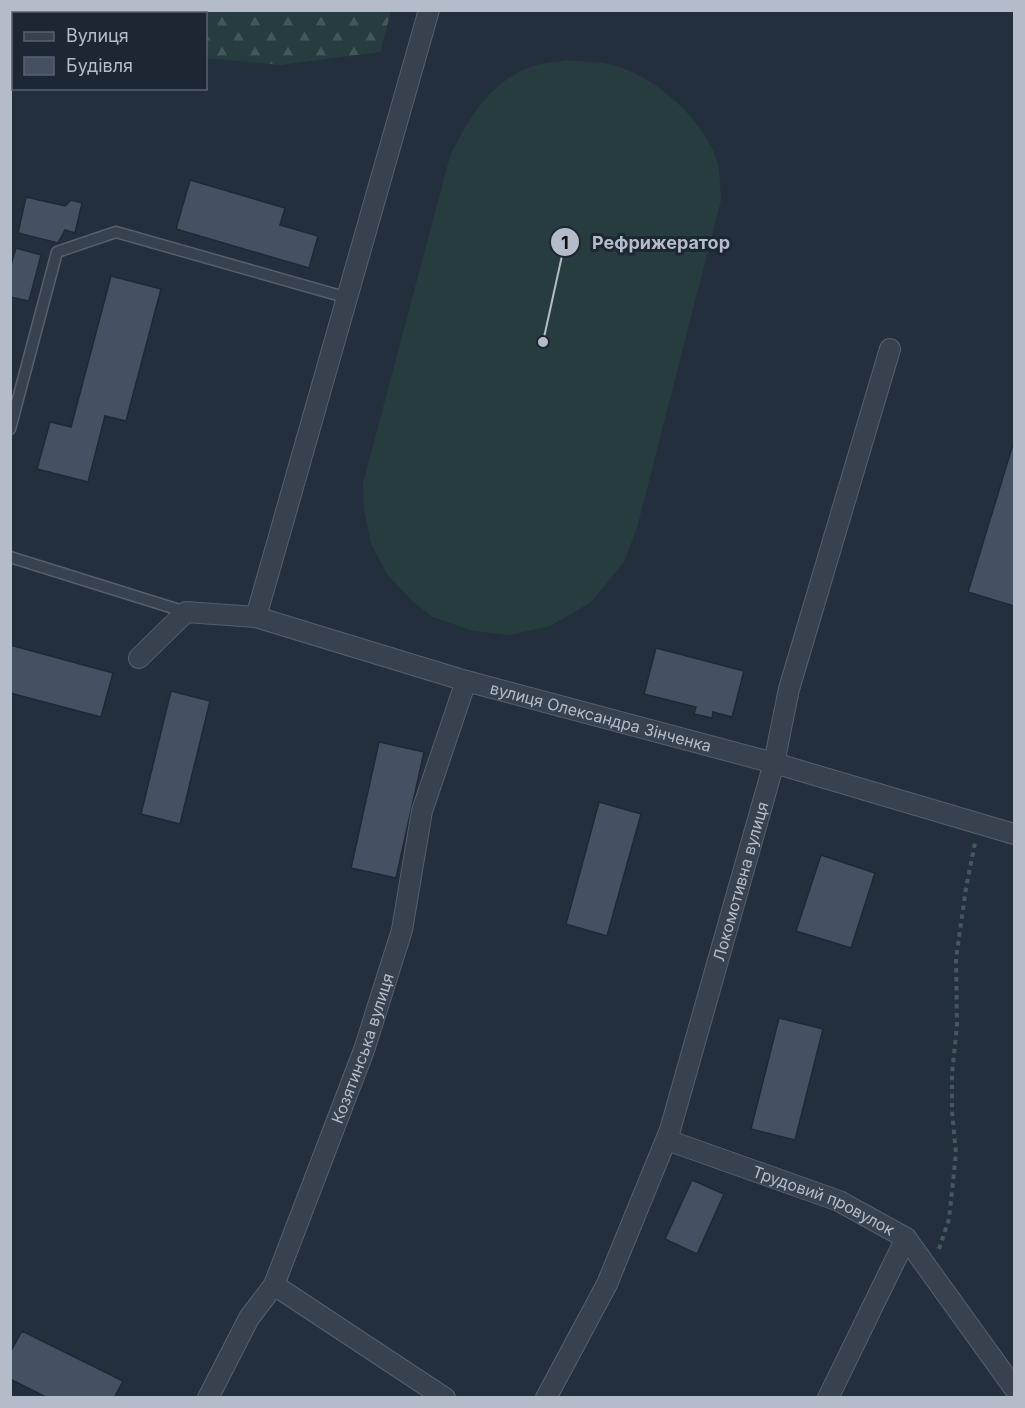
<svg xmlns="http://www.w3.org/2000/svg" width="1025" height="1408" font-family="Inter,sans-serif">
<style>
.forest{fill:url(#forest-firs)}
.pitch{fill:#263c3f}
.building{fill:#455162;stroke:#1f2835;stroke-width:1.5}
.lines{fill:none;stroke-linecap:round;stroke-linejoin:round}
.lane-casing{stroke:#565f6c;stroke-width:13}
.street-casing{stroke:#565f6c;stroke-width:22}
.path{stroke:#44595c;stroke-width:4;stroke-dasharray:4.5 4.5;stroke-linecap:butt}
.lane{stroke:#38414e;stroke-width:10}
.street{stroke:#38414e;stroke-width:20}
.labels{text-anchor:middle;stroke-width:6;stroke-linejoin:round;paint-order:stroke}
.street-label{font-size:16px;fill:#b4bcc9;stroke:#1d2633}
.leader{fill:none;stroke:#b4bcc9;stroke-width:2}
.callout-dot{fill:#b4bcc9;stroke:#1d2633;stroke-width:2}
.mark-label{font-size:18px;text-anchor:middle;font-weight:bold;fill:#111}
.callout-label{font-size:18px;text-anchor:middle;font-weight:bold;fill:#b4bcc9;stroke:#1d2633;stroke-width:6;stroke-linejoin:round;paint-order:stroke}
</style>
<defs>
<pattern id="forest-firs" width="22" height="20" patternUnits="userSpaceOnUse" patternTransform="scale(1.5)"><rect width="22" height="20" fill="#263c3f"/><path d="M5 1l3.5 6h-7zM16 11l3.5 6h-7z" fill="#435659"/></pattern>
</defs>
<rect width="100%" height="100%" fill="#242f3e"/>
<path class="forest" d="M11 10H391V11L380 52 280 65 206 58V14H14V78L11 80Z"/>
<path class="pitch" d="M567 60C581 62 596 61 609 64 651 74 694 111 713 150 720 165 720 184 721 200L637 528 624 562 591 602 550 626 510 635 473 631 433 617 412 601 387 574 371 544 364 510 363 483 450 156C469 118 489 83 530 67 541 63 555 62 567 60Z"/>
<path class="building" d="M190 180 285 208 280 225 318 236 309 268 176 229Z
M26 197 65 206 71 200 82 203 75 233 65 230 58 243 18 233Z
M16 248 41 255 29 301 10 297V268Z
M111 276 161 289 126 421 105 416 88 482 37 469 50 422 71 427Z
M1014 441V606L968 592Z
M10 645 113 673 101 717 10 693Z
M656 648 744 671 732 717 713 712 712 718 694 714 696 707 644 694Z
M171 691 210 701 180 824 141 814Z
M379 742 424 752 396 878 351 868Z
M599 802 641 814 607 936 566 924Z
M821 855 875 873 851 948 796 931Z
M779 1018 823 1029 795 1140 751 1129Z
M692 1180 724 1194 697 1254 665 1239Z
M22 1331 123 1381 114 1398H48L10 1379V1353Z"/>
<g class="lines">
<g class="lane-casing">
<path id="lane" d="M10 429 57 252 116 232 348 298
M10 557 186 612"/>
</g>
<g class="street-casing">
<g id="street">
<path d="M256 617 429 10"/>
<path id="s1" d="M139 658 186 612 256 617 466 681 774 763 1014 834"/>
<path id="s2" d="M667 1140 839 1201 906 1238 1014 1388"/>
<path d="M274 1285 445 1398"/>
<path id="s3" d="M208 1398 249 1318 274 1285 364 1050 402 930 422 811 466 681"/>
<path id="s4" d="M546 1398 607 1284 670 1130 774 763 789 689 890 349"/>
<path d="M828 1398 906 1238"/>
</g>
</g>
<path class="path" d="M939 1249 949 1219 956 1153 952 1112V1074L957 1025 956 959 966 888 975 843"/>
<use href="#lane" class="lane"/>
<use href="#street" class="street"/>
</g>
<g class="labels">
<g class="street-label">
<text dy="6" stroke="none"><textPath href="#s1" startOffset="495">вулиця Олександра Зінченка</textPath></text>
<text dy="6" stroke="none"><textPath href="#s4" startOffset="554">Локомотивна вулиця</textPath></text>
<text dy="6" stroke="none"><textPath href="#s3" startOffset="384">Козятинська вулиця</textPath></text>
<text dy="6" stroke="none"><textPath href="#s2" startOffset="168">Трудовий провулок</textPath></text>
</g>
</g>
<path class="leader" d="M543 342L565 242"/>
<g class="callout-dot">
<circle cx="543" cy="342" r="6"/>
<circle cx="565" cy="242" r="15"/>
</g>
<g class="mark-label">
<text x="565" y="249">1</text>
</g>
<g class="callout-label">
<text x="661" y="249">Рефрижератор</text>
</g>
<rect width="1025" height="1408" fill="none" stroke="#b4bcc9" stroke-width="24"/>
<rect x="12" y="12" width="195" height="78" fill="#1d2633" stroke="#59626f" stroke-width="1.5"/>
<rect x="24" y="32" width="30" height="9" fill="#38414e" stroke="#59626f" stroke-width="1.5"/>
<text x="66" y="42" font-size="18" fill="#b4bcc9">Вулиця</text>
<rect x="24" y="57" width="30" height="18" fill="#455162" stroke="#59626f" stroke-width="1.5"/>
<text x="66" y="72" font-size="18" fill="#b4bcc9">Будівля</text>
</svg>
